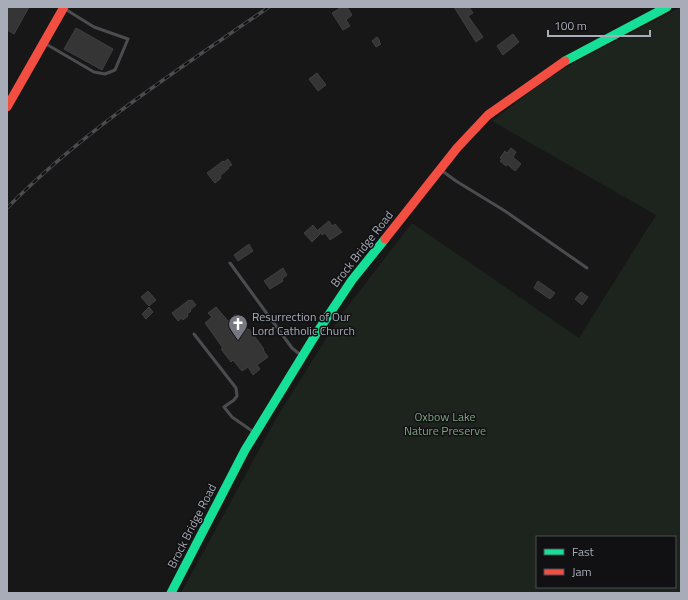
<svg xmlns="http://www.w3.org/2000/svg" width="688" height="600" font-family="'Titillium Web',sans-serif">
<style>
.green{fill:#1d241e;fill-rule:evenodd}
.building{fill:#353536;stroke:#3f4043}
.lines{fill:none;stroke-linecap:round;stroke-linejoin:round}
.lane{stroke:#4b4c50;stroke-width:3}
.fast{stroke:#16e098;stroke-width:9}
.jam{stroke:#f24e42;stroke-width:9}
.rail-casing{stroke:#4b4c4f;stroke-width:3.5}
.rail{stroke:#111113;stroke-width:2;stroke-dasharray:6;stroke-linecap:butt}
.labels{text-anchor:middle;stroke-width:3;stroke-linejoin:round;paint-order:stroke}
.street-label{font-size:12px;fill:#a8acb8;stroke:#111113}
.poi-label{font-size:12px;fill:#a8acb8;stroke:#111113;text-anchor:start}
.park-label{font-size:12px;fill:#7fa383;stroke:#111113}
</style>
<rect width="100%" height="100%" fill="#171717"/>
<path class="green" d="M681 7V593H181L277 417 341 315 412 223 579 338 656 215 492 121 531 91 564 68ZM537 537H675V587H537Z"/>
<path class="building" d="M7 7H29L14 34 7 30Z
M342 7H347L352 15 346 20 350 26 343 30 332 13Z
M454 7H469L473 13 468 16 483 37 476 42Z
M76 28 113 49 102 70 64 49Z
M513 34 519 42 503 55 497 46Z
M377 37 380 41 379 42 381 44 376 47 372 41Z
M317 73 326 85 318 91 309 79Z
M511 148 516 152 513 157 521 164 515 171 507 164 506 166 500 161 502 160 500 158 505 151 507 153Z
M228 159 232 165 228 167 229 168 220 176 221 178 215 183 207 173 223 161 224 162Z
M329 221 332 226 335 224 342 232 330 240 325 233 322 235 318 230Z
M313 225 320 234 312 242 304 233Z
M249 244 253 251 238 261 234 255Z
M283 268 287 275 282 279 283 281 270 289 264 281Z
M538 281 555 293 550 299 534 288Z
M148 291 156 300 149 306 141 297Z
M581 292 588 297 582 305 575 299Z
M189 300V301L192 300 196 305 190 310 191 311 187 314 188 316 183 320 182 318 178 321 172 313Z
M149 307 153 312 146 319 142 314Z
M216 307 228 321 236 314 248 330 249 329 264 349 263 350 268 357 257 365 260 369 253 375 248 367 242 371 233 360 231 362 221 349 223 348 205 323 212 317 208 313Z"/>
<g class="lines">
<path class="lane" d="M46 44 94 72 105 74 115 70 128 39 94 27 65 9
M441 170 456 181 505 211 587 268
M230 263 292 348 302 356
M194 334 236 388 237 396 234 400 224 407 232 417 255 433"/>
<path class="fast" d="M565 61 667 7
M171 593 245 450 316 334 352 280 385 239"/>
<path class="jam" d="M7 107 64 7
M385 239 457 148 488 115 565 61"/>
<g class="rail-casing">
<path id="rail" d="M7 208C85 129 178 70 269 7"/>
</g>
<use href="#rail" class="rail"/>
</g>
<defs>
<g id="church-pin" transform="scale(1)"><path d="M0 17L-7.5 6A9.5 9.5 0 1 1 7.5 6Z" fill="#757880" stroke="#111113"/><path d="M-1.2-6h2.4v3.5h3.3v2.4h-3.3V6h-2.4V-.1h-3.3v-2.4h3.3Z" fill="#fff"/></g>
</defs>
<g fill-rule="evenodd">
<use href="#church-pin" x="238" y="324"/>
</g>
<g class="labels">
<g class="street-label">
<text transform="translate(362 249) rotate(-52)" y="4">Brock Bridge Road</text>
<text transform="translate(192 526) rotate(-63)" y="4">Brock Bridge Road</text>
</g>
<g class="poi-label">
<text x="252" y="321">Resurrection of Our<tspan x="252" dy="14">Lord Catholic Church</tspan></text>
</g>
<g class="park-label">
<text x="445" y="421">Oxbow Lake<tspan x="445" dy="14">Nature Preserve</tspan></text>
</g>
</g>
<rect width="688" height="600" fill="none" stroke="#a8acb8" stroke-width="16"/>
<rect x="536" y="536" width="140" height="52" fill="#111113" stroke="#4d4f55"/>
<rect x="544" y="549" width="20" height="6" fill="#16e098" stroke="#4d4f55"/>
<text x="572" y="556" font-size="12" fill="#a8acb8">Fast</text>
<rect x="544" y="569" width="20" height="6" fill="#f24e42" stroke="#4d4f55"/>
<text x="572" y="576" font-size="12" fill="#a8acb8">Jam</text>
<path d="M548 30v6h102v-6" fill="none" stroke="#a8acb8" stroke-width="2"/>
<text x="554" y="30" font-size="12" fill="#a8acb8" stroke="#111113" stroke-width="3" paint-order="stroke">100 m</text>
</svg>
